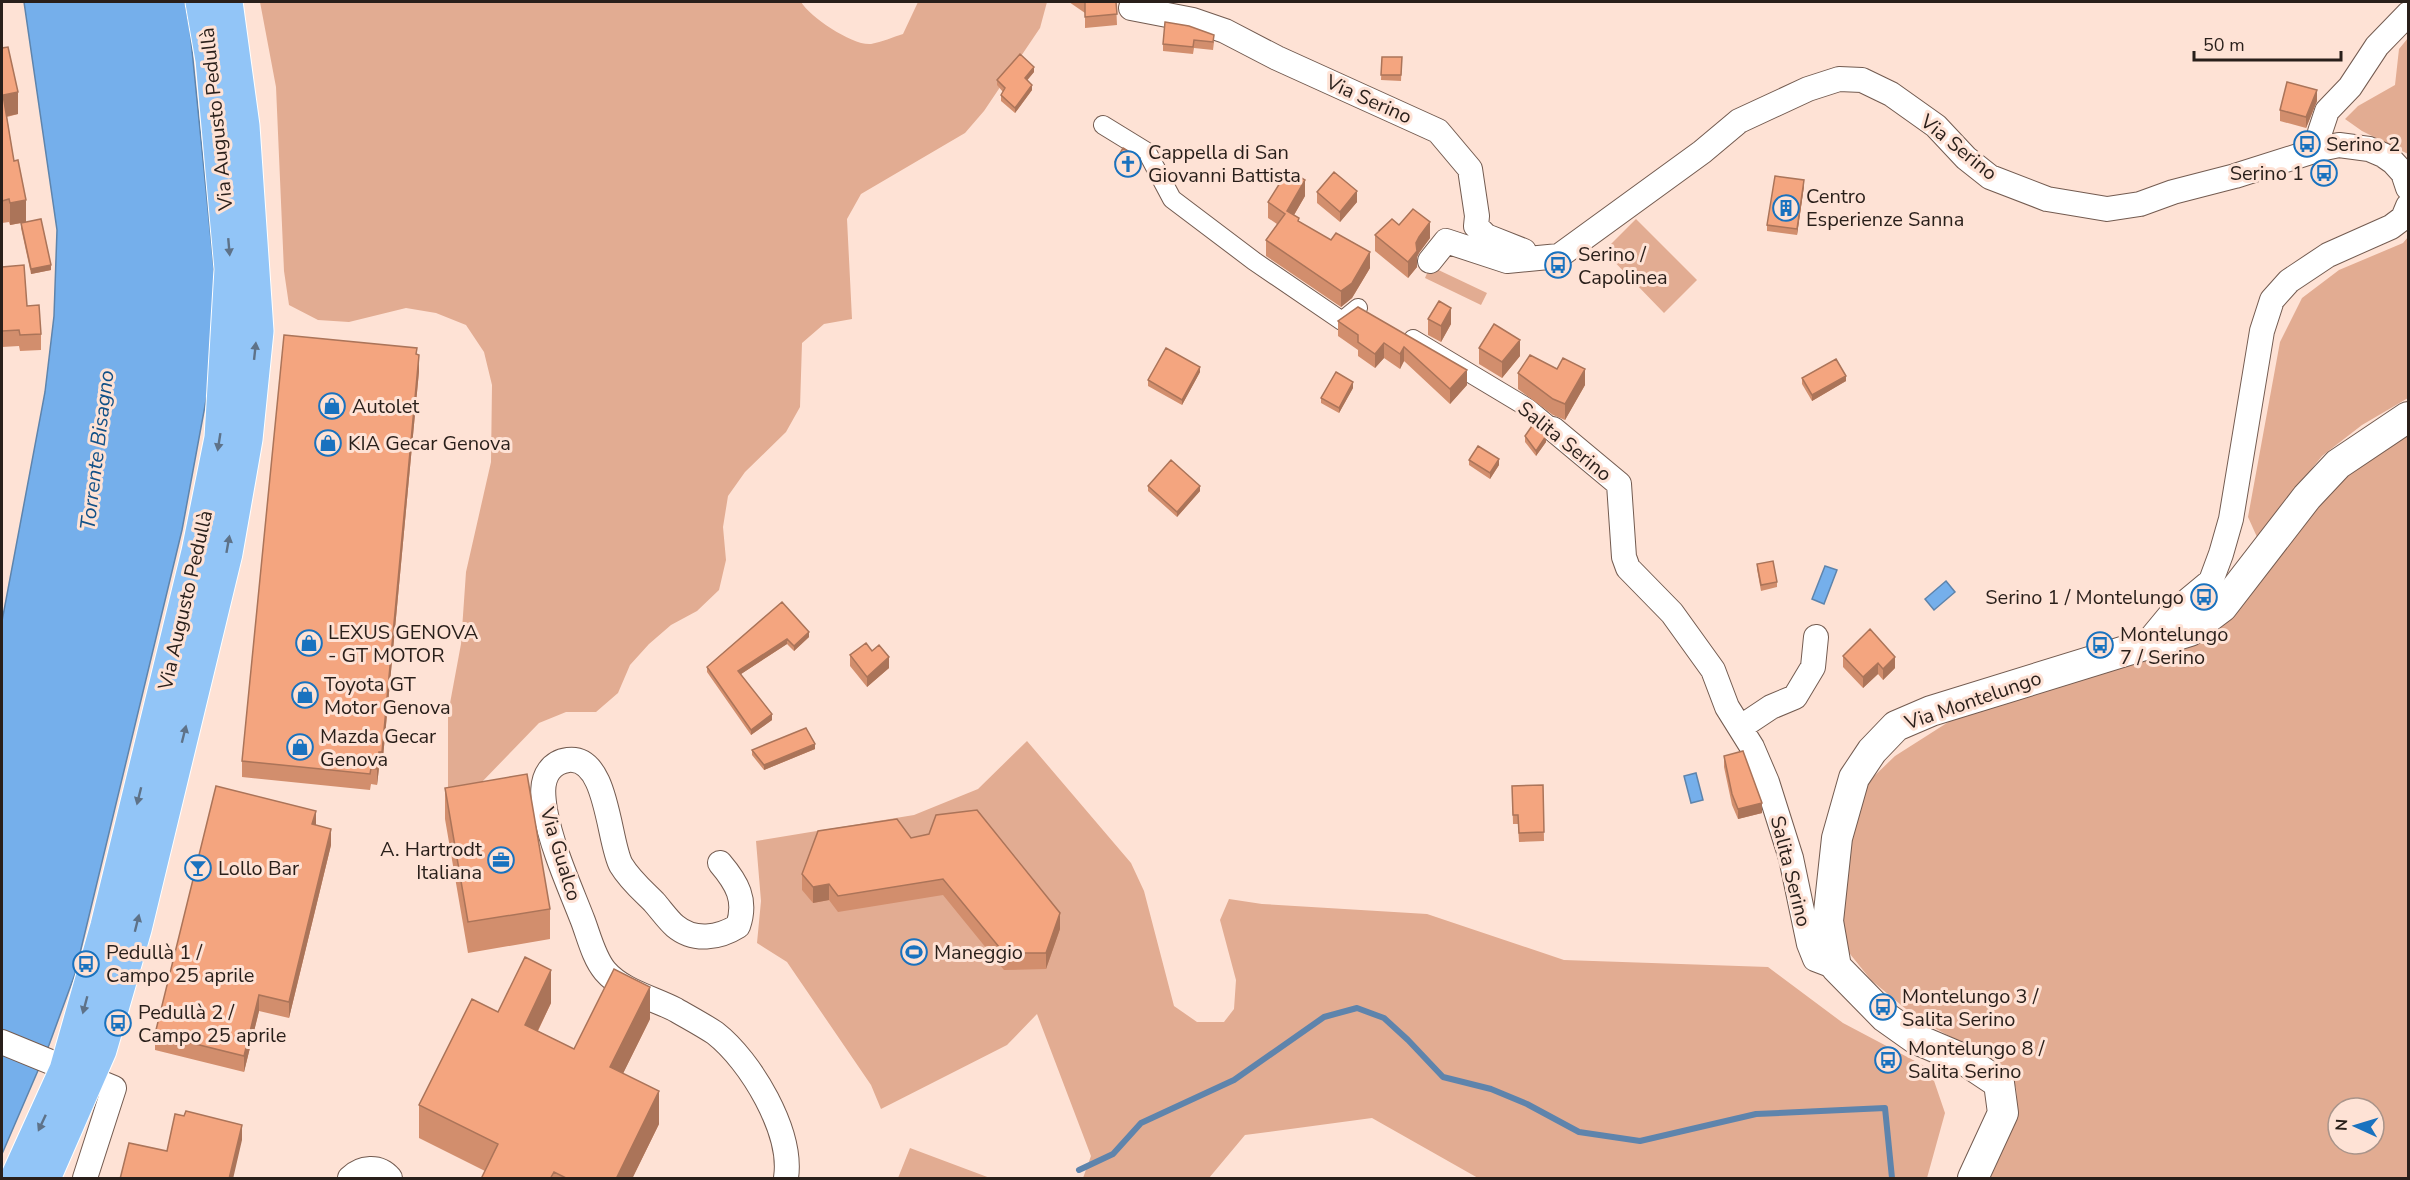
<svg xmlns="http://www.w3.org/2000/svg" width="2410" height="1180" font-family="'Nunito Sans',sans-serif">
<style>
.green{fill:#e2ac92;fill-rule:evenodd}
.water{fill:#75afeb;stroke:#5e84ac;stroke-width:1.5}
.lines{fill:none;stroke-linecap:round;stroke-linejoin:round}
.stream{stroke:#5e84ac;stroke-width:6}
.pedestrian-casing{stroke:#735b50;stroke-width:20}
.minor-casing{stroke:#735b50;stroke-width:26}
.tertiary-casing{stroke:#735b50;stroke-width:32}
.primary-casing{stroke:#fff;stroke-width:35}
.pedestrian{stroke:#fff;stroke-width:18}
.minor{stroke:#fff;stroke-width:24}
.tertiary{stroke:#fff;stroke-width:30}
.primary{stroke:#92c5f7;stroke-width:33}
.wall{fill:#d28e6d}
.shaded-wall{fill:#ab7459}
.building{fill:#f4a57f;stroke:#ab7459;stroke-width:1.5}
.oneway{fill:#5e7288}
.labels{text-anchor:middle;stroke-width:6;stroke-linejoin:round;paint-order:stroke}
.street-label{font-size:20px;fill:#291f1a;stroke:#fee2d5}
.poi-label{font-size:20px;fill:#291f1a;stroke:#fee2d5;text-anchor:start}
.water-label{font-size:21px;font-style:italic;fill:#115087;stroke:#fee2d5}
</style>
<rect width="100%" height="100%" fill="#fee2d5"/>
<path class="green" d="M260 2H801C810 17 853 46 871 44 882 42 893 37 903 34L918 2H1047L1040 28 984 111 965 133 861 194 847 219 852 319 824 324 802 343 800 407 786 432 745 472 728 496 723 527 726 560 719 590 697 611 671 625 649 644 630 665 618 693 596 712H566L539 723 479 785 448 791V714L461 644 466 572 491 462 492 385 484 352 466 325 436 313 406 308 349 322 318 320 289 305 284 271 276 87Z
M2408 38V154L2362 131 2345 119 2358 106 2395 85 2399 49Z
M1636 219 1697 280 1664 313 1604 251Z
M2408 237V398L2362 425 2322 456 2257 537 2248 517 2280 342 2302 298 2339 270 2403 243Z
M1430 266 1487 293 1481 305 1425 278Z
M2408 431V1178H1987L2017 1101 2016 1088 2004 1066 1918 1019 1871 980 1846 949 1840 923 1847 861 1866 784 1895 756 1961 714 2137 658 2316 500ZM2338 1108H2374V1144H2338Z
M1027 741 1131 863 1144 891 1174 1006 1197 1022H1224L1234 1009 1236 980 1220 920 1229 899 1262 904 1427 914 1564 960 1768 967 1843 1023 1930 1069 1945 1113 1927 1178H1478L1372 1118 1245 1135 1209 1178H1083L1091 1156 1037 1014 1007 1045 881 1109 871 1085 787 962 757 943 761 901 756 841 914 815 978 789Z
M910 1148 990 1178H898Z"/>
<path class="water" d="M24 2H185L190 30 216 289 207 395 182 530 75 974 49 1045 2 1154V621L45 392 54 316 57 230Z
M1825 566 1837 570 1824 604 1812 599Z
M1946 581 1955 592 1934 610 1925 599Z
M1696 773 1703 800 1691 803 1684 776Z"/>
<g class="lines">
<path class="stream" d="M1079 1170 1113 1154 1141 1123 1234 1080 1324 1017 1357 1008 1384 1018 1408 1040 1443 1077 1491 1089 1527 1104 1579 1132 1640 1141 1756 1114 1885 1108 1892 1178"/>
<g class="pedestrian-casing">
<path id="pedestrian" d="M1103 125 1147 152 1172 199 1254 261 1342 321 1358 308
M1413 339 1528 408 1553 429"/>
</g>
<g class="minor-casing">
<path id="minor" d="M1131 8 1193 20 1225 31 1277 58 1438 131 1470 169 1477 216 1476 226 1486 236 1524 251
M2320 149V132L2327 111 2350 87 2377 46 2408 14
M1430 261 1446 241 1507 261 1559 256 1702 152 1739 121 1808 89 1839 79 1862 80 1891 94 1936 126 1966 158 1990 177 2047 199 2107 209 2140 204 2173 192 2235 176 2320 149 2339 145 2369 149 2383 155 2393 162 2403 173 2408 188
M1553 429 1619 484 1624 557 1628 568 1672 613 1713 670 1727 707 1752 747 1767 782 1791 858 1809 944 1815 959 1836 967
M2146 644 2170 615 2211 581 2221 554 2231 519 2262 331 2272 300 2289 281 2328 255 2391 227 2403 218 2408 206
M1741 727 1771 707 1795 697 1813 667 1816 637
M720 863C737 883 747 900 738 926 719 938 694 942 675 926 668 920 661 910 654 902 643 891 630 880 621 865 608 841 608 755 568 760 560 761 554 764 549 771 541 782 543 797 545 810 552 848 569 885 583 921 589 937 594 958 605 971 622 991 653 998 676 1010 688 1017 703 1025 715 1033 751 1061 793 1132 786 1178
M2 1042 114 1088 85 1178
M350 1178C361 1167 379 1165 390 1178"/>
</g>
<g class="tertiary-casing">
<path id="tertiary" d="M1973 1178 2003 1113 1999 1083 1963 1059 1916 1039 1885 1017 1836 967 1828 921 1837 838 1854 778 1872 751 1896 726 1931 711 2190 631 2222 607 2307 497 2338 464 2408 417"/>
</g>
<g class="primary-casing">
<path id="primary" d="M17 1178 66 1070 107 926 198 552 221 438 231 269 212 60 202 2
M44 1178 100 1050 135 929 226 553 246 439 257 331 243 126 226 2"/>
</g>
<use href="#pedestrian" class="pedestrian"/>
<use href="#minor" class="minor"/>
<use href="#tertiary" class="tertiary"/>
<use href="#primary" class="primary"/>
</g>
<path class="wall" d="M1069 2H1116L1117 25 1085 28V13Z
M1189 26 1214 42 1213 50 1194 48 1193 54 1163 51V44Z
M2 48 18 114 7 117 14 161 26 222 51 270 31 274 21 228V223L10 225 9 222 2 223Z
M1382 57H1402L1401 81 1381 80Z
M1034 72 1027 80 1032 90 1015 113 1001 101V95L1003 92 997 85V80Z
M2317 101 2306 128 2280 121V110Z
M1115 162 1140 164 1132 177 1115 168Z
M1804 186 1797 235 1767 231V225Z
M1317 192 1357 202 1340 222 1317 203Z
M1305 196 1294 215 1299 222 1370 268 1352 298 1341 307 1266 256V240L1277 224 1268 218V202Z
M1375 235 1430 238 1419 253 1417 257V267L1408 278 1375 251Z
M2 267 27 306 41 334V350L20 351 19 346 2 347Z
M1358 307 1467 385 1450 404 1404 361 1400 369 1384 358 1375 368 1358 356V350L1338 336V321Z
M1428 319 1451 324 1441 342 1428 335Z
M1479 348 1520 356 1502 378 1479 364Z
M417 354 419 371 382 768H379L377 785 371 784 370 790 242 777V761Z
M1200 372 1182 405 1148 386V380Z
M1518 373 1585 385 1565 420 1553 415 1518 389Z
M1802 378 1846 381 1812 401 1802 384Z
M1353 388 1339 413 1321 403V398Z
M1525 436 1546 442 1536 456 1525 442Z
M1469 460 1499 465 1490 479 1469 465Z
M1148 486 1200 491 1177 517 1148 491Z
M1757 564 1777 582V587L1761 591 1757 569Z
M782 602 809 637 794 651 787 644 741 674 772 720 751 735 707 672V667Z
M872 651 889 668 867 687 850 666V655Z
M1843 656 1895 668 1883 680 1878 674 1863 688 1843 667Z
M815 749 764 770 752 755V750Z
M1724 756 1762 813 1738 819 1732 805 1724 767Z
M1543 785 1544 841 1519 842 1518 824H1513L1512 786Z
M445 788 550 909V939L468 953 445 819Z
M316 825 331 845 289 1018 259 1011 244 1072 155 1050V1034Z
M911 838 1060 929 1046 969 1004 970 943 895 838 912 829 900 813 903 802 890V874Z
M551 1003 538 1031 574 1049 650 1019 623 1073 659 1124 632 1179H481L485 1171 419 1138V1105L498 1012Z"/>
<path class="shaded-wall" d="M1034 67V72L1025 83V78Z
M1032 85V90L1015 113V108Z
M2317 90V101L2306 128V117Z
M18 92V114L3 117V95Z
M1140 158V164L1132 177V172Z
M1305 180V196L1287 227V211Z
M1804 180V186L1797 235V229Z
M1357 191V202L1340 222V212Z
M26 200V222L10 225V203Z
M1430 222V238L1419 253 1417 257V267L1408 278V262L1419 237Z
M1370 252V268L1352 298 1341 307V291Z
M51 265V270L31 274V269Z
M1451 308V324L1441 342V326Z
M1520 340V356L1502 378V362Z
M1384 343V358L1375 368V354Z
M1404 347V361L1400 369V354Z
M419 355V371L382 768V752Z
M1200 367V372L1182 405V400Z
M1585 369V385L1565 420V404Z
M1467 370V385L1450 404V389Z
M1846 376V381L1812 401V395Z
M1353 382V388L1339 413V408Z
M1546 436V442L1536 456V451Z
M1499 459V465L1490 479V473Z
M1200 486V491L1177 517V512Z
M809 632V637L794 651V646Z
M787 639V644L738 676V671Z
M889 657V668L867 687V677Z
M1895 657V668L1883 680V669Z
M1878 663V674L1863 688V677Z
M772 714V720L751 735V730Z
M815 744V749L764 770V765Z
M379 752V768L377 785V769Z
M1762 803V813L1738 819V809Z
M316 811V827L312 824Z
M331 829V845L289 1018V1002Z
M829 884V900L813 903V887Z
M1060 913V929L1046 969V953Z
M551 970V1003L525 1057V1025Z
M650 987V1019L610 1100V1067Z
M259 995V1011L244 1072V1056Z
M659 1091V1124L632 1179H616Z
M242 1125V1140L233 1179H229Z"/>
<path class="building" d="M1085 2H1084H1116L1117 14 1085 17Z
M1165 22 1189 26 1214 35 1213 42 1194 40 1193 47 1163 44Z
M8 47 18 92 3 95 14 161 18 160 26 200 10 203 9 199 2 201V48Z
M1020 54 1034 67 1025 78 1032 85 1015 108 1001 95 1005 88 997 80Z
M1382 57H1402L1401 75H1381Z
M2287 82 2317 90 2306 117 2280 110Z
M1123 148 1140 158 1132 172 1115 162Z
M1288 170 1305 180 1287 211 1299 218 1298 221 1331 240 1336 233 1370 252 1352 283 1341 291 1266 240 1285 214 1268 202Z
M1334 172 1357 191 1340 212 1317 192Z
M1775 176 1804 180 1797 229 1767 225Z
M1413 209 1430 222 1419 237 1416 243 1417 251 1408 262 1375 235 1392 219 1399 225Z
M41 219 51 265 31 269 21 223Z
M24 265 27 306 39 305 41 334 20 335 19 330 2 331V267Z
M1439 301 1451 308 1441 326 1428 319Z
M1358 307 1467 370 1450 389 1404 347 1400 354 1384 343 1375 354 1358 342V335L1338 321Z
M1494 324 1520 340 1502 362 1479 348Z
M284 335 417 348 416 354 419 355 382 752H379L377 769 371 768 370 774 242 761Z
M1166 348 1200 367 1182 400 1148 380Z
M1530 355 1557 369 1563 358 1585 369 1565 404 1553 399 1518 373Z
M1836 359 1846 376 1812 395 1802 378Z
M1336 372 1353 382 1339 408 1321 398Z
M1534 423 1546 436 1536 451 1525 436Z
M1478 446 1499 459 1490 473 1469 460Z
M1171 460 1200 486 1177 512 1148 486Z
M1773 561 1777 582 1761 585 1757 564Z
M782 602 809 632 794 646 787 639 738 671 772 714 751 730 707 667Z
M1870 629 1895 657 1883 669 1878 663 1863 677 1843 656Z
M866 643 872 651 879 645 889 657 867 677 850 655Z
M806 728 815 744 764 765 752 750Z
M1743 751 1762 803 1738 809 1732 794 1724 756Z
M527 774 550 909 468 922 445 788Z
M1543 785 1544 832 1519 833 1518 815H1513L1512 786Z
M216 786 316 811 312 824 331 829 289 1002 259 995 244 1056 155 1034Z
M977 810 1060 913 1046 953H1004L943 879 838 896 829 884 813 887 802 874 818 831 897 819 911 838 929 834 936 815Z
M525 957 551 970 525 1025 574 1049 614 969 650 987 610 1067 659 1091 616 1179H568L554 1172 550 1179H481L498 1144 419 1105 472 999 498 1012Z
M186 1111 242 1125 229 1179H120L129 1143 167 1151 175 1114 184 1116Z"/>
<defs><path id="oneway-solid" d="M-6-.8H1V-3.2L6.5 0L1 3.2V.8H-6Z" transform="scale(1.5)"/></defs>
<g class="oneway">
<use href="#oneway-solid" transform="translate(229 247) rotate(85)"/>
<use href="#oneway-solid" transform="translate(255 351) rotate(-84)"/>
<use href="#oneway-solid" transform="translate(219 442) rotate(99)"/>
<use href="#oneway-solid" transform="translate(228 544) rotate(-80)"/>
<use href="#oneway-solid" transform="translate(184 734) rotate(-76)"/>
<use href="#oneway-solid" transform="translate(139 796) rotate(104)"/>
<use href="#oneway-solid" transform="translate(137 923) rotate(-76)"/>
<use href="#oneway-solid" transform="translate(85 1005) rotate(105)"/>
<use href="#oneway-solid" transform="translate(42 1123) rotate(115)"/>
</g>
<defs>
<g id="bus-ring" transform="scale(1.35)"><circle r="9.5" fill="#fee2d5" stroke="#1972bf" stroke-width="1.5"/><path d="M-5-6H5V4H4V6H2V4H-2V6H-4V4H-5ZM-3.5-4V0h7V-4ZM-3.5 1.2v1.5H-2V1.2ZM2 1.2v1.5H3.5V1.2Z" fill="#1972bf"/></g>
<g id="church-ring" transform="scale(1.35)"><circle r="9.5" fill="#fee2d5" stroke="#1972bf" stroke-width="1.5"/><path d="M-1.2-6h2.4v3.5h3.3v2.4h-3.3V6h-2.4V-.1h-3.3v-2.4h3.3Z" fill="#1972bf"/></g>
<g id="building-ring" transform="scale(1.35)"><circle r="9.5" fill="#fee2d5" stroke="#1972bf" stroke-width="1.5"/><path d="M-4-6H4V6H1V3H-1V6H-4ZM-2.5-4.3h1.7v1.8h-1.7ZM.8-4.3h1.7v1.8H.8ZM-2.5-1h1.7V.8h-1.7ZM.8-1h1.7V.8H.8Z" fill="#1972bf"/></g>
<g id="shop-ring" transform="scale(1.35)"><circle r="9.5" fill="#fee2d5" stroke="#1972bf" stroke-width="1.5"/><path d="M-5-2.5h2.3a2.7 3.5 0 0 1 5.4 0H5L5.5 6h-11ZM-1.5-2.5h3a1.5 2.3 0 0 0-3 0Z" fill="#1972bf"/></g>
<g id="office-ring" transform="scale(1.35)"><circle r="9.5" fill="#fee2d5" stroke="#1972bf" stroke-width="1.5"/><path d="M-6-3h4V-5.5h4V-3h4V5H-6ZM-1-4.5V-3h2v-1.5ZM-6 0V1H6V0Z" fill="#1972bf"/></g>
<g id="bar-ring" transform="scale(1.35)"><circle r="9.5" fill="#fee2d5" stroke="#1972bf" stroke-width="1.5"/><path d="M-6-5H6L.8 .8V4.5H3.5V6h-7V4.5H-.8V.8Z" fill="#1972bf"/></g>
<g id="stadium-ring" transform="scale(1.35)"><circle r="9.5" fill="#fee2d5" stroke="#1972bf" stroke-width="1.5"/><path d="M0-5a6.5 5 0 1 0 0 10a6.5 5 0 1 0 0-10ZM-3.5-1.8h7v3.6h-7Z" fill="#1972bf"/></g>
</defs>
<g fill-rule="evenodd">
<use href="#bus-ring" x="2307" y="144"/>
<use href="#church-ring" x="1128" y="164"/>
<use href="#bus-ring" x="2324" y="173"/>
<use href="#building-ring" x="1786" y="208"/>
<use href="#bus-ring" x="1558" y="265"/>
<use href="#shop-ring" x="332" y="406"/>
<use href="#shop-ring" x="328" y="443"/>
<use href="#bus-ring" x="2204" y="597"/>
<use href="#shop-ring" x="309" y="643"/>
<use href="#bus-ring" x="2100" y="645"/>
<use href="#shop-ring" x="305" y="695"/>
<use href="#shop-ring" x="300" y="747"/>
<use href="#office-ring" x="501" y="860"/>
<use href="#bar-ring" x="198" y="868"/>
<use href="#stadium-ring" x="914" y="952"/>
<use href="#bus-ring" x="86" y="964"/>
<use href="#bus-ring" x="1883" y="1007"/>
<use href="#bus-ring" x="118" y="1023"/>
<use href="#bus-ring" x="1888" y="1060"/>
</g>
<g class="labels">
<g class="street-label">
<text transform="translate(1369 99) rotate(24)" y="7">Via Serino</text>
<text transform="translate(216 119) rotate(-96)" y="7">Via Augusto Pedullà</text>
<text transform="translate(1959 147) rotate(39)" y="7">Via Serino</text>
<text transform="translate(1565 441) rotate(39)" y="7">Salita Serino</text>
<text transform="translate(185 600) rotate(-77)" y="7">Via Augusto Pedullà</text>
<text transform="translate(1973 700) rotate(-19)" y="7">Via Montelungo</text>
<text transform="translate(561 854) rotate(73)" y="7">Via Gualco</text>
<text transform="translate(1791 871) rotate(76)" y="7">Salita Serino</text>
</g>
<g class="poi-label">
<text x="2326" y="151">Serino 2</text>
<text x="1148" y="159">Cappella di San<tspan x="1148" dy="23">Giovanni Battista</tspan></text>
<text x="2304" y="180" text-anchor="end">Serino 1</text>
<text x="1806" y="203">Centro<tspan x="1806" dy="23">Esperienze Sanna</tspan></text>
<text x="1578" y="261">Serino /<tspan x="1578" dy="23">Capolinea</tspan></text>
<text x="352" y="413">Autolet</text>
<text x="348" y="450">KIA Gecar Genova</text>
<text x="2184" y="604" text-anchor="end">Serino 1 / Montelungo</text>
<text x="328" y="639">LEXUS GENOVA<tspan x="328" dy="23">- GT MOTOR</tspan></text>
<text x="2120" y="641">Montelungo<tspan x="2120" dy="23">7 / Serino</tspan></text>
<text x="324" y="691">Toyota GT<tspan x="324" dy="23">Motor Genova</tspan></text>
<text x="320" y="743">Mazda Gecar<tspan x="320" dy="23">Genova</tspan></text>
<text x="482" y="856" text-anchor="end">A. Hartrodt<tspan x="482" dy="23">Italiana</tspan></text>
<text x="218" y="875">Lollo Bar</text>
<text x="106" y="959">Pedullà 1 /<tspan x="106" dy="23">Campo 25 aprile</tspan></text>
<text x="934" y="959">Maneggio</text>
<text x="1902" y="1003">Montelungo 3 /<tspan x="1902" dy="23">Salita Serino</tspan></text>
<text x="138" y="1019">Pedullà 2 /<tspan x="138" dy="23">Campo 25 aprile</tspan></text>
<text x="1908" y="1055">Montelungo 8 /<tspan x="1908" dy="23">Salita Serino</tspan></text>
</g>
<g class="water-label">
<text transform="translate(97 450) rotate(-83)" y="7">Torrente Bisagno</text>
</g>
</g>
<rect width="2410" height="1180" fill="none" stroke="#291f1a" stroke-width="6"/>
<g transform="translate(2356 1126) rotate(274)"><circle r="28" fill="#fee2d5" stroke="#a9948a" stroke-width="1.5"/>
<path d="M0-4.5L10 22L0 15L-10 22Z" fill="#1972bf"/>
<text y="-9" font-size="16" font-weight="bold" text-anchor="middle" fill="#291f1a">N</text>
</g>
<path d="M2194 51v9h147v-9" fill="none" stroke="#291f1a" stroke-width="3"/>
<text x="2203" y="51" font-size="18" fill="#291f1a" stroke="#fee2d5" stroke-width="4.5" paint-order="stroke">50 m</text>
</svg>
